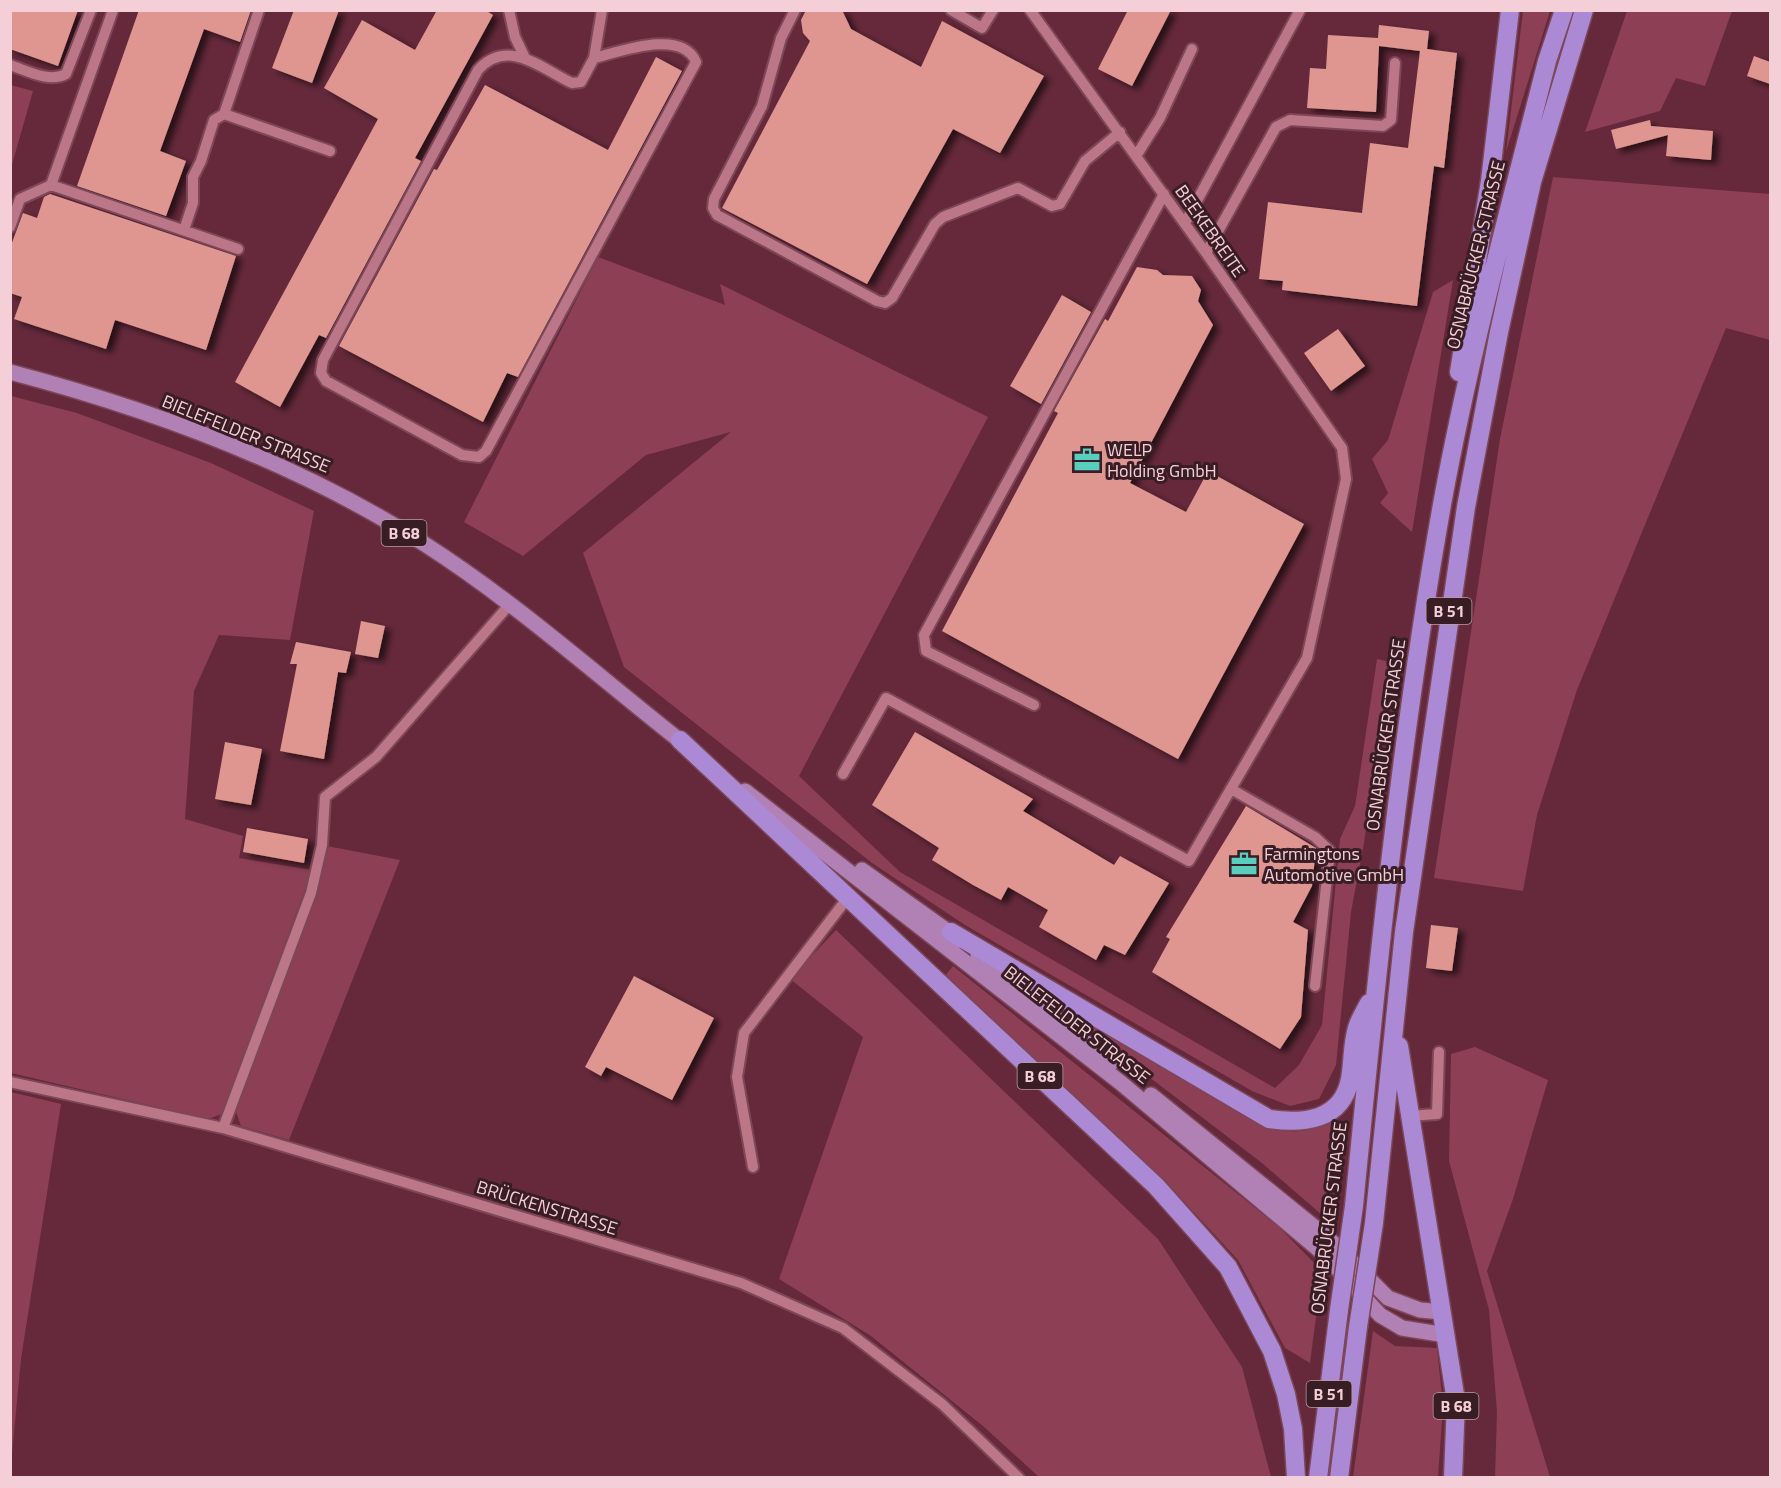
<svg xmlns="http://www.w3.org/2000/svg" width="1781" height="1488" font-family="'Titillium Web',sans-serif">
<style>
.green{fill:#8c3f55}
.building{fill:#df9691;filter:url(#shadow)}
.lines{fill:none;stroke-linecap:round;stroke-linejoin:round}
.minor-casing{stroke:#7c4758;stroke-width:14}
.major-casing{stroke:#7c4758;stroke-width:18}
.highway-casing{stroke:#7c4758;stroke-width:21}
.minor{stroke:#bb7687;stroke-width:10}
.major{stroke:#b181b6;stroke-width:15}
.highway{stroke:#ab89d5;stroke-width:18}
.highway-bridge-casing{stroke:#7c4758;stroke-width:21;stroke-linecap:butt}
.highway-bridge{stroke:#ab89d5;stroke-width:18}
.labels{text-anchor:middle;stroke-width:6;stroke-linejoin:round;paint-order:stroke}
.shield{fill:#391d24;stroke:#bd9aa1;stroke-width:1.5}
.shield-label{font-size:16px;font-weight:bold;fill:#f5cfd7}
.street-label{font-size:18px;fill:#f5cfd7;stroke:#391d24}
.poi-label{font-size:18px;fill:#f5cfd7;stroke:#391d24;text-anchor:start}
</style>
<defs>
<filter id="shadow"><feDropShadow dx="6" dy="4" stdDeviation="3" flood-color="#0009"/></filter>
</defs>
<rect width="100%" height="100%" fill="#65293b"/>
<path class="green" d="M1523 11H1550L1506 152Z
M1627 11H1732L1705 86 1676 78 1660 111 1585 132Z
M11 85 33 91 11 168 10 85Z
M1553 177 1770 194V340L1726 328 1577 690 1537 815 1523 891 1434 878 1500 439Z
M598 257 725 305 720 284 988 417 799 776 900 872 1275 1088 1299 1065 1322 1025 1340 839 1355 806 1377 659 1390 662 1364 843 1351 912 1336 1065 1319 1099 1290 1106 1252 1091 965 925 872 863 624 667 583 553 731 432 646 455 523 556 464 522Z
M1453 280 1412 532 1380 503 1388 493 1372 459 1388 440 1433 292Z
M11 396 77 413 211 463 314 511 290 640 219 635 194 691 185 819 243 836 239 858 312 870 222 1114 208 1119 11 1073Z
M327 846 400 860 289 1140 241 1126 236 1112 318 886Z
M836 930 1158 1239 1242 1367 1271 1477H1039L983 1426 871 1336 779 1279 863 1037 790 979Z
M953 966 1278 1226 1322 1271 1310 1363 1285 1348 1238 1260 1162 1178 945 976Z
M1048 1000 1255 1120C1293 1135 1302 1136 1338 1116L1329 1221 1262 1163Z
M1475 1047 1548 1080 1513 1199 1487 1271 1550 1477H1495L1497 1412 1489 1310 1449 1161 1451 1054Z
M11 1092 61 1104 21 1359 11 1464Z
M1373 1331 1395 1346 1437 1348 1443 1406 1438 1477H1353Z"/>
<path class="building" d="M10 10H78L58 66 10 49Z
M139 10H251L240 42 204 29 160 151 186 161 166 216 77 186Z
M294 10H339L312 83 272 68Z
M437 10H485L493 15 415 158 421 161 326 338 319 335 280 407 235 382 378 119 324 88 362 20 415 50Z
M806 10H842L851 29 921 67 942 21 1044 76 1000 153 953 129 867 284 722 208 810 41 803 33 801 20Z
M1128 10H1171L1132 86 1098 69Z
M1379 25 1429 31 1427 49 1457 53 1444 168 1434 166 1417 306 1282 290 1283 281 1259 279 1268 202 1362 213 1370 143 1408 148 1420 51 1379 46 1376 112 1307 108 1310 68 1326 69 1328 35 1378 38Z
M1754 56 1770 62V84L1747 76Z
M656 57 682 71 518 377 507 373 483 422 339 346 434 169 437 170 485 85 608 150Z
M1650 120 1651 126 1713 131 1711 160 1666 156 1668 135 1616 149 1611 130Z
M50 194 236 256 206 350 115 320 106 349 14 319 22 297 10 293V248L23 213 37 218 44 197Z
M1137 267 1157 270 1163 275 1192 276 1201 290 1198 301 1213 325 1130 483 1186 512 1208 471 1304 524 1178 759 942 631 1058 413 1054 411 1105 319 1108 321Z
M1062 295 1091 312 1041 404 1010 386Z
M1338 329 1365 366 1331 391 1304 353Z
M361 621 385 626 378 658 355 654Z
M296 642 351 652 346 673 338 672 324 759 280 751 297 664H290Z
M915 732 1033 799 1023 811 1114 865 1120 856 1169 883 1125 955 1104 945 1096 960 1039 927 1048 910 1008 887 1001 900 973 885 932 860 939 848 872 805Z
M225 742 262 749 251 805 215 799Z
M1246 806 1316 848 1312 886 1293 922 1308 930 1301 1017 1280 1049 1152 972 1170 939 1166 937Z
M247 828 308 839 304 863 243 852Z
M1431 925 1458 928 1452 971 1426 968Z
M634 976 714 1018 672 1100 606 1067 601 1076 585 1067Z"/>
<g class="lines">
<g class="minor-casing">
<path id="minor" d="M113 10 51 185 238 249
M259 10 224 114 330 151
M509 10 515 37 525 58
M795 10 781 38 762 106 714 199 713 208 717 215 877 301 885 303 892 298 935 224 943 217 1018 188 1052 206 1060 204 1085 161 1120 132
M951 10 982 28 993 10
M594 58C619 52 682 28 696 62L486 451 479 457 462 455 326 381 321 373 323 360 478 70C508 37 542 69 572 83L581 82 594 58 602 10
M10 65C28 71 49 83 66 74L91 10
M1136 156 1160 118 1192 49
M1185 223 1300 10
M10 227 20 199 51 185
M184 230 193 203V177L201 161 214 120 224 114
M1206 253 1276 127 1290 120 1383 126 1391 120 1395 63
M1034 705 926 651 924 635 1164 194
M843 774 886 698 1189 861 1307 658 1346 479 1342 448 1206 253 1030 10
M1231 789 1315 837 1330 851 1315 986
M10 1082 223 1128 741 1283 843 1328 942 1404 1019 1478
M1409 1116 1437 1114 1439 1052
M223 1128 311 893 322 845 325 797 376 757 510 604
M753 1167 737 1077 744 1033 849 896"/>
</g>
<g class="major-casing">
<path id="major" d="M10 372C154 410 297 463 423 543 517 603 600 678 688 747
M745 791 1121 1083 1323 1253 1380 1315 1402 1328 1446 1335
M862 870 960 940
M978 955 1111 1063
M1151 1095 1329 1239 1388 1298 1420 1310 1442 1312"/>
</g>
<g class="highway-casing">
<path id="highway" d="M1459 372 1490 181 1510 10
M680 740 1156 1186 1228 1267 1272 1351 1286 1394 1293 1429 1296 1478
M951 932 1269 1119C1303 1124 1342 1121 1350 1079 1353 1062 1352 1044 1357 1028 1359 1020 1365 1011 1369 1003
M1399 1046 1456 1401 1453 1478
M1354 1206C1377 970 1401 733 1443 499 1470 352 1510 207 1547 61L1564 10
M1374 1223 1404 932 1466 507 1499 332 1532 182 1584 10
M1318 1478 1339 1310
M1339 1478 1358 1327"/>
</g>
<use href="#minor" class="minor"/>
<use href="#major" class="major"/>
<use href="#highway" class="highway"/>
<g class="highway-bridge-casing">
<path id="highway-bridge" d="M1339 1310 1354 1206
M1358 1327 1374 1223"/>
</g>
<use href="#highway-bridge" class="highway-bridge"/>
</g>
<defs>
<g id="office-bare" transform="scale(2.07)"><path d="M-6-3h4V-5.5h4V-3h4V5H-6ZM-1-4.5V-3h2v-1.5ZM-6 0V1H6V0Z" fill="#59cebf" stroke="#391d24" stroke-width="2.5" paint-order="stroke"/></g>
</defs>
<g fill-rule="evenodd">
<use href="#office-bare" x="1087" y="460"/>
<use href="#office-bare" x="1244" y="864"/>
</g>
<g class="labels">
<g class="shield">
<rect x="381.5" y="520" width="45" height="26" rx="4.5"/>
<rect x="1426.5" y="598" width="45" height="26" rx="4.5"/>
<rect x="1017.5" y="1063" width="45" height="26" rx="4.5"/>
<rect x="1306.5" y="1381" width="45" height="26" rx="4.5"/>
<rect x="1433.5" y="1393" width="45" height="26" rx="4.5"/>
</g>
<g class="shield-label">
<text x="404" y="539">B 68</text>
<text x="1449" y="617">B 51</text>
<text x="1040" y="1082">B 68</text>
<text x="1329" y="1400">B 51</text>
<text x="1456" y="1412">B 68</text>
</g>
<g class="street-label">
<text transform="translate(1210 231) rotate(55)" y="6">BEEKEBREITE</text>
<text transform="translate(1476 255) rotate(-76)" y="6">OSNABRÜCKER STRASSE</text>
<text transform="translate(246 434) rotate(22)" y="6">BIELEFELDER STRASSE</text>
<text transform="translate(1386 735) rotate(-82)" y="6">OSNABRÜCKER STRASSE</text>
<text transform="translate(1077 1025) rotate(38)" y="6">BIELEFELDER STRASSE</text>
<text transform="translate(547 1208) rotate(17)" y="6">BRÜCKENSTRASSE</text>
<text transform="translate(1329 1218) rotate(-83)" y="6">OSNABRÜCKER STRASSE</text>
</g>
<g class="poi-label">
<text x="1107" y="456">WELP<tspan x="1107" dy="21">Holding GmbH</tspan></text>
<text x="1264" y="860">Farmingtons<tspan x="1264" dy="21">Automotive GmbH</tspan></text>
</g>
</g>
<rect width="1781" height="1488" fill="none" stroke="#f5cfd7" stroke-width="24"/>
</svg>
